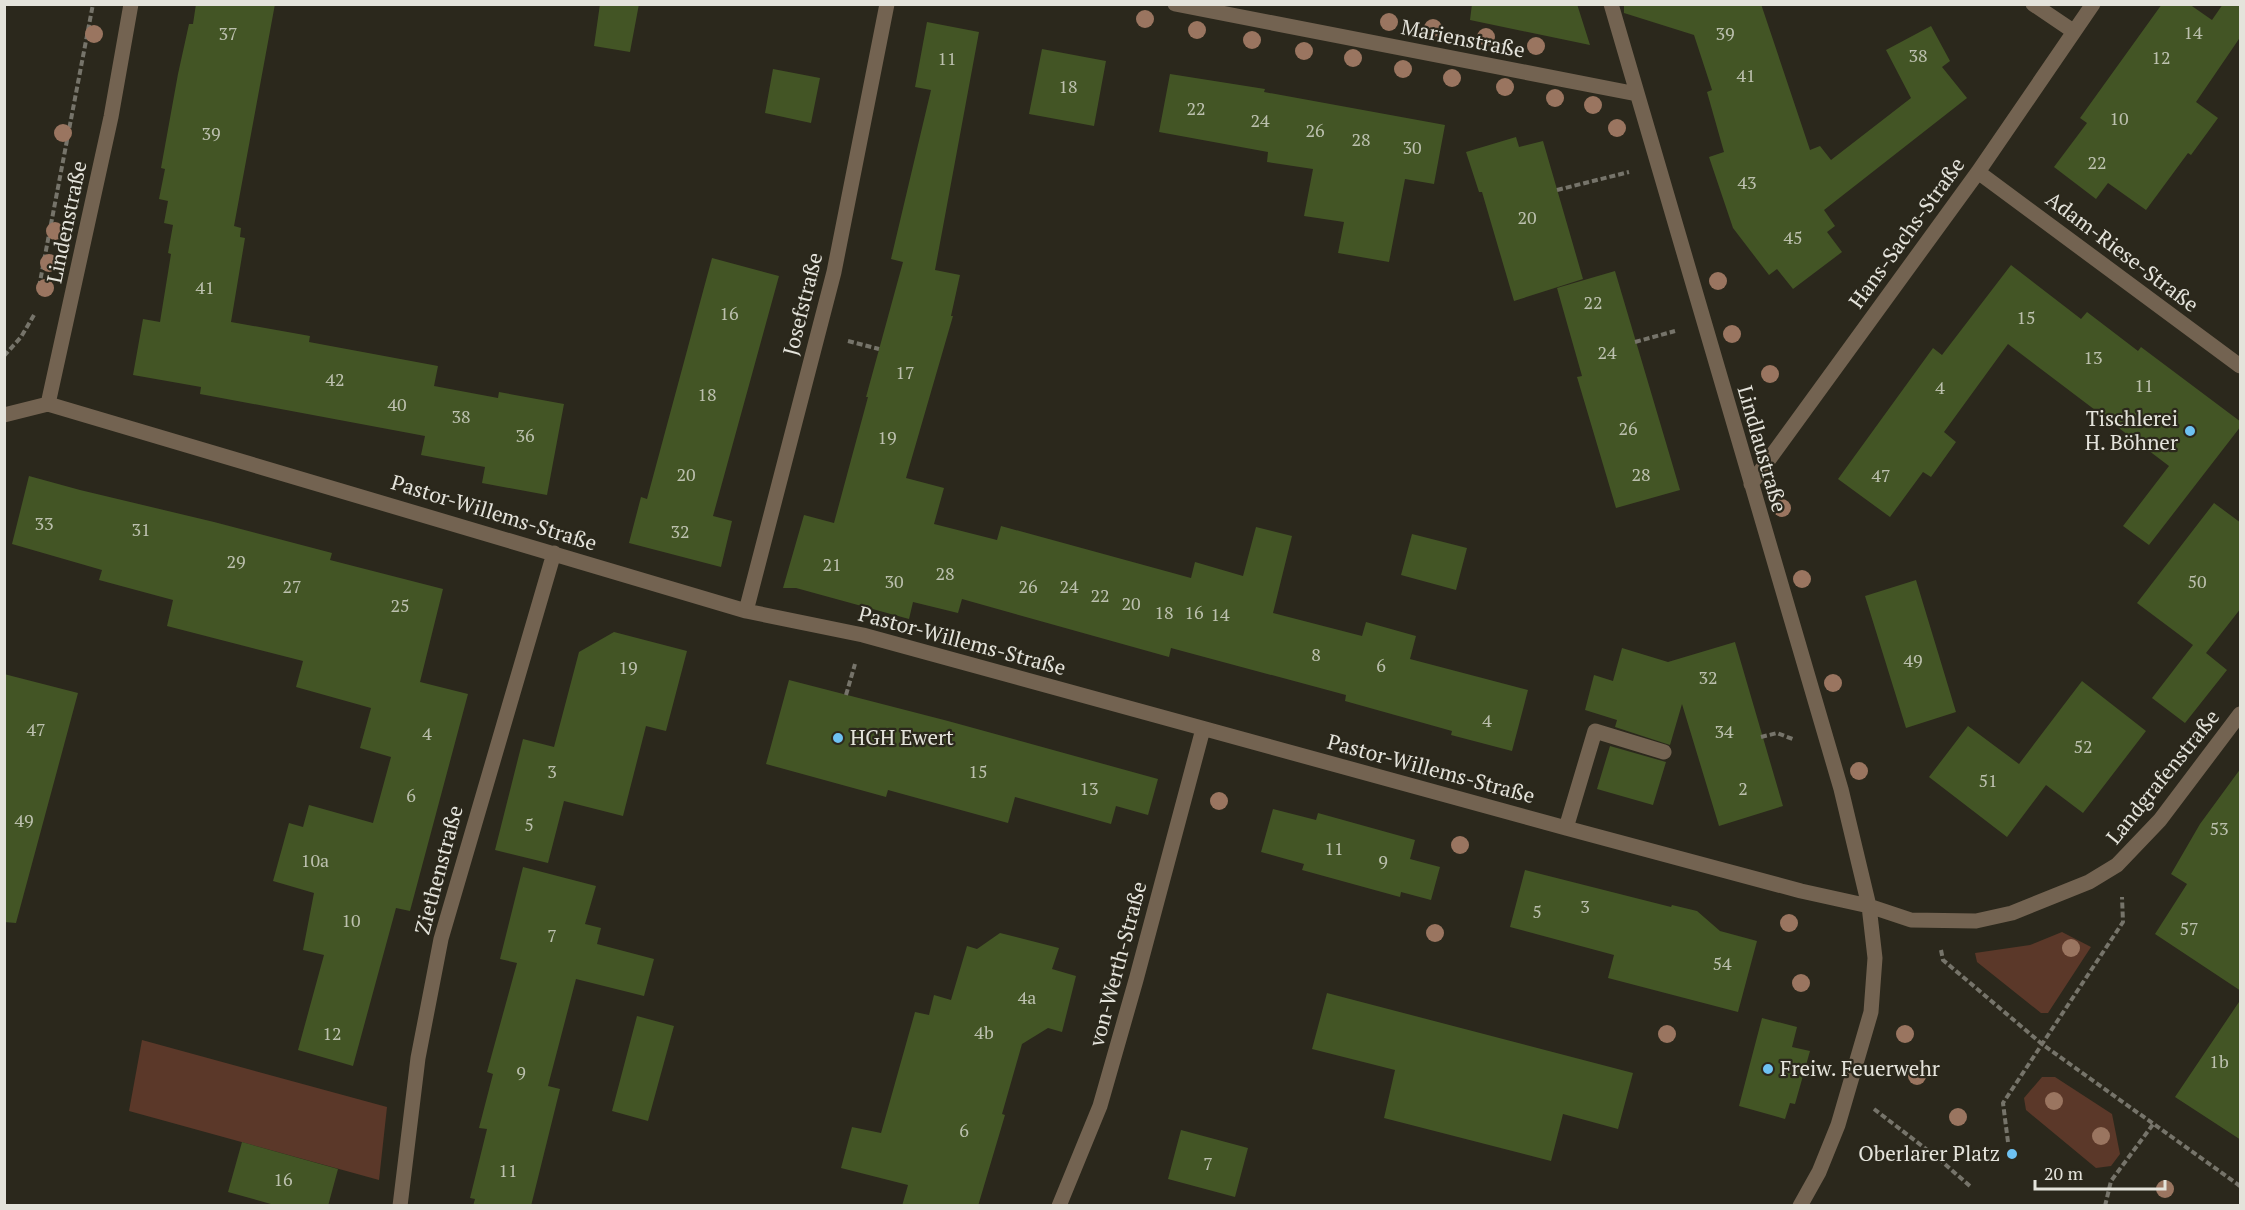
<svg xmlns="http://www.w3.org/2000/svg" width="2245" height="1210" font-family="'PT Serif',serif">
<style>
.green{fill:#5b3829}
.building{fill:#435525}
.lines{fill:none;stroke-linecap:round;stroke-linejoin:round}
.path{stroke:#76746a;stroke-width:4;stroke-dasharray:6 3;stroke-linecap:butt}
.minor{stroke:#736351;stroke-width:15}
.tree{fill:#9a7560}
.poi-dot{fill:#6ec2f3;stroke:#2b281c;stroke-width:2}
.labels{text-anchor:middle;stroke-width:4.5;stroke-linejoin:round;paint-order:stroke}
.number-label{font-size:18px;fill:#bcc0ae}
.street-label{font-size:21px;fill:#e4e3db;stroke:#2b281c}
.poi-label{font-size:21px;fill:#e4e3db;stroke:#2b281c;text-anchor:end}
</style>
<rect width="100%" height="100%" fill="#2b281c"/>
<path class="green" d="M2062 932 2091 947 2048 1013H2041L1977 962 1975 953 2030 945Z
M142 1040 387 1107 379 1180 129 1111Z
M2042 1077H2055L2112 1114 2120 1154 2111 1166 2096 1168 2026 1110 2024 1098Z"/>
<path class="building" d="M196 4H275L234 226 241 228 240 237 245 238 231 322 310 336 309 342 438 366 434 386 498 398 499 392 564 404 547 495 482 483 485 467 421 455 425 436 200 394 201 387 133 375 143 319 160 322 171 254 168 253 173 225 164 223 168 201 159 199 165 169 161 168 178 74 189 24H193Z
M600 4H639L630 52 594 46Z
M1472 4H1577L1590 45 1470 20Z
M1624 4H1761L1810 150 1820 146 1831 160 1911 98 1886 50 1931 26 1950 61 1942 67 1967 98 1824 210 1835 226 1827 232 1842 252 1793 289 1777 269 1769 275 1733 228 1709 157 1724 152 1707 92 1712 90 1694 35 1624 13Z
M2162 4H2189L2212 20 2223 4H2241V36L2196 102 2218 118 2191 155 2188 153 2146 210 2108 183 2096 199 2054 167 2087 123 2080 118Z
M927 22 979 32 935 270 960 275 951 316H953L906 478 944 488 934 524 997 540 1001 526 1191 578 1195 562 1243 576 1256 527 1292 536 1273 613 1362 636 1366 622 1416 636 1410 659 1528 690 1512 751 1451 735 1452 731 1345 701 1346 695 1171 648 1169 657 962 599 958 613 913 602 909 619 796 588H783L804 515 834 523 868 397H866L903 262 891 259 931 90 915 87Z
M1042 49 1106 61 1094 126 1029 114Z
M773 69 820 78 811 123 765 113Z
M1170 74 1265 89 1264 92 1445 125 1434 184 1405 179 1389 262 1338 253 1344 222 1304 216 1313 169 1267 162 1268 152 1159 132Z
M1516 137 1519 147 1543 141 1583 279 1514 301 1482 192H1479L1466 152Z
M712 258 779 276 713 516 732 521 721 567 629 543 641 497 647 499Z
M2011 265 2081 319 2087 312 2138 351 2141 347 2241 422V426L2149 545 2123 526 2169 466 2008 344 1944 432 1956 442 1931 477 1923 472 1890 517 1838 479 1933 348 1942 355Z
M1615 271 1680 490 1616 508 1577 377 1582 376 1557 288Z
M29 476 80 490 214 522 332 553 330 560 443 589 420 682 468 694 410 911 396 908 353 1066 298 1050 324 955 303 950 314 893 273 881 289 823 303 827 309 805 373 823 391 757 360 748 371 708 296 687 303 661 167 626 173 600 99 580 102 570 12 544Z
M2214 503 2241 523V608L2206 653 2227 670 2185 723 2152 698 2193 645 2137 603Z
M1412 534 1467 548 1456 590 1401 575Z
M1916 580 1956 712 1906 728 1865 596Z
M614 632 687 651 666 731 646 726 623 816 564 801 548 863 495 850 523 739 554 747 579 652Z
M1735 642 1783 806 1719 826 1682 704 1670 745 1615 727 1617 720 1585 710 1594 675 1613 681 1622 648 1668 662Z
M4 674 78 693 16 923 4 922Z
M789 680 948 721 1158 779 1148 815 1116 806 1111 824 1015 797 1008 823 888 790 886 797 766 764Z
M2082 681 2146 731 2083 813 2046 785 2007 837 1929 777 1968 726 2019 764Z
M1610 746 1666 762 1653 805 1597 789Z
M2241 768V991L2155 934 2187 884 2171 874 2200 824Z
M1273 809 1316 820 1318 813 1415 840 1410 859 1440 867 1431 900 1401 892 1400 897 1302 870 1304 864 1261 852Z
M523 867 596 886 585 924 601 928 597 944 654 959 644 996 576 979 548 1086 560 1089 531 1206H473L475 1199 470 1198 487 1129 479 1128 493 1074 487 1072 517 963 500 959Z
M1525 870 1671 907 1672 905 1697 911 1720 931 1757 941 1738 1012 1608 978 1614 955 1510 927Z
M1000 933 1059 948 1052 969 1076 976 1062 1032 1048 1028 1022 1044 1002 1114 1005 1115 978 1206H902L908 1185 841 1168 852 1127 881 1133 915 1012 929 1015 934 995 951 1000 967 946 977 949Z
M1327 993 1633 1073 1618 1129 1563 1114 1551 1161 1384 1118 1395 1070 1312 1049Z
M2241 999V1140L2175 1097Z
M637 1016 674 1026 648 1121 612 1111Z
M1762 1018 1797 1027 1792 1047 1810 1051 1795 1104 1790 1103 1785 1119 1739 1106Z
M1181 1130 1248 1148 1235 1197 1168 1179Z
M242 1142 338 1169 328 1206H278L228 1192Z"/>
<g class="lines">
<path class="path" d="M1557 190 1629 172
M39 287 93 4
M848 341 879 349
M1635 342 1675 331
M4 356 21 337 34 315
M846 695 855 664
M1761 737 1777 733 1795 740
M1941 950 1943 960 2042 1044 2240 1186
M1874 1109 1939 1159 1971 1187
M2008 1142 2003 1103 2123 922 2122 897
M2105 1206 2111 1181 2154 1123"/>
<path class="minor" d="M1175 4 1637 94
M1611 4 1841 789 1869 906 1875 958 1871 1012 1838 1125 1819 1172 1800 1206
M2033 4 2073 31
M1978 172 2240 366
M48 404 111 117 131 4
M4 415 48 404 746 611 863 635 1566 828 1801 891 1869 906 1911 920 1976 921 2012 913 2089 882 2117 865 2160 820 2240 714
M1751 484 1978 172 2093 4
M746 611 834 272 887 4
M1566 828 1595 731 1664 752
M400 1206 418 1058 441 939 554 553
M1059 1206 1100 1106 1136 980 1203 729"/>
</g>
<g class="tree">
<circle cx="1145" cy="19" r="9"/>
<circle cx="1389" cy="22" r="9"/>
<circle cx="1433" cy="28" r="9"/>
<circle cx="1197" cy="30" r="9"/>
<circle cx="94" cy="34" r="9"/>
<circle cx="1486" cy="37" r="9"/>
<circle cx="1252" cy="40" r="9"/>
<circle cx="1536" cy="46" r="9"/>
<circle cx="1304" cy="51" r="9"/>
<circle cx="1353" cy="58" r="9"/>
<circle cx="1403" cy="69" r="9"/>
<circle cx="1452" cy="78" r="9"/>
<circle cx="1505" cy="87" r="9"/>
<circle cx="1555" cy="98" r="9"/>
<circle cx="1593" cy="105" r="9"/>
<circle cx="1617" cy="128" r="9"/>
<circle cx="63" cy="133" r="9"/>
<circle cx="55" cy="231" r="9"/>
<circle cx="49" cy="263" r="9"/>
<circle cx="1718" cy="281" r="9"/>
<circle cx="45" cy="288" r="9"/>
<circle cx="1732" cy="334" r="9"/>
<circle cx="1770" cy="374" r="9"/>
<circle cx="1782" cy="508" r="9"/>
<circle cx="1802" cy="579" r="9"/>
<circle cx="1833" cy="683" r="9"/>
<circle cx="1859" cy="771" r="9"/>
<circle cx="1219" cy="801" r="9"/>
<circle cx="1460" cy="845" r="9"/>
<circle cx="1789" cy="923" r="9"/>
<circle cx="1435" cy="933" r="9"/>
<circle cx="2071" cy="948" r="9"/>
<circle cx="1801" cy="983" r="9"/>
<circle cx="1667" cy="1034" r="9"/>
<circle cx="1905" cy="1034" r="9"/>
<circle cx="1917" cy="1076" r="9"/>
<circle cx="2054" cy="1101" r="9"/>
<circle cx="1958" cy="1117" r="9"/>
<circle cx="2101" cy="1136" r="9"/>
<circle cx="2165" cy="1189" r="9"/>
</g>
<g class="poi-dot">
<circle cx="2190" cy="431" r="6"/>
<circle cx="838" cy="738" r="6"/>
<circle cx="1768" cy="1069" r="6"/>
<circle cx="2012" cy="1154" r="6"/>
</g>
<g class="labels">
<g class="number-label">
<text x="2193" y="39">14</text>
<text x="228" y="40">37</text>
<text x="1725" y="40">39</text>
<text x="1918" y="62">38</text>
<text x="2161" y="64">12</text>
<text x="947" y="65">11</text>
<text x="1746" y="82">41</text>
<text x="1068" y="93">18</text>
<text x="1196" y="115">22</text>
<text x="2119" y="125">10</text>
<text x="1260" y="127">24</text>
<text x="1315" y="137">26</text>
<text x="211" y="140">39</text>
<text x="1361" y="146">28</text>
<text x="1412" y="154">30</text>
<text x="2097" y="169">22</text>
<text x="1747" y="189">43</text>
<text x="1527" y="224">20</text>
<text x="1793" y="244">45</text>
<text x="205" y="294">41</text>
<text x="1593" y="309">22</text>
<text x="729" y="320">16</text>
<text x="2026" y="324">15</text>
<text x="1607" y="359">24</text>
<text x="2093" y="364">13</text>
<text x="905" y="379">17</text>
<text x="335" y="386">42</text>
<text x="2144" y="392">11</text>
<text x="1940" y="394">4</text>
<text x="707" y="401">18</text>
<text x="397" y="411">40</text>
<text x="461" y="423">38</text>
<text x="1628" y="435">26</text>
<text x="525" y="442">36</text>
<text x="887" y="444">19</text>
<text x="686" y="481">20</text>
<text x="1641" y="481">28</text>
<text x="1881" y="482">47</text>
<text x="44" y="530">33</text>
<text x="141" y="536">31</text>
<text x="680" y="538">32</text>
<text x="236" y="568">29</text>
<text x="832" y="571">21</text>
<text x="945" y="580">28</text>
<text x="894" y="588">30</text>
<text x="2197" y="588">50</text>
<text x="292" y="593">27</text>
<text x="1028" y="593">26</text>
<text x="1069" y="593">24</text>
<text x="1100" y="602">22</text>
<text x="1131" y="610">20</text>
<text x="400" y="612">25</text>
<text x="1164" y="619">18</text>
<text x="1194" y="619">16</text>
<text x="1220" y="621">14</text>
<text x="1316" y="661">8</text>
<text x="1913" y="667">49</text>
<text x="1381" y="672">6</text>
<text x="628" y="674">19</text>
<text x="1708" y="684">32</text>
<text x="1487" y="727">4</text>
<text x="36" y="736">47</text>
<text x="1724" y="738">34</text>
<text x="427" y="740">4</text>
<text x="2083" y="753">52</text>
<text x="552" y="778">3</text>
<text x="978" y="778">15</text>
<text x="1988" y="787">51</text>
<text x="1089" y="795">13</text>
<text x="1743" y="795">2</text>
<text x="411" y="802">6</text>
<text x="24" y="827">49</text>
<text x="529" y="831">5</text>
<text x="2219" y="835">53</text>
<text x="1334" y="855">11</text>
<text x="315" y="867">10a</text>
<text x="1383" y="868">9</text>
<text x="1585" y="913">3</text>
<text x="1537" y="918">5</text>
<text x="351" y="927">10</text>
<text x="2189" y="935">57</text>
<text x="552" y="942">7</text>
<text x="1722" y="970">54</text>
<text x="1027" y="1004">4a</text>
<text x="984" y="1039">4b</text>
<text x="332" y="1040">12</text>
<text x="2219" y="1068">1b</text>
<text x="521" y="1079">9</text>
<text x="964" y="1137">6</text>
<text x="1208" y="1170">7</text>
<text x="508" y="1177">11</text>
<text x="283" y="1186">16</text>
</g>
<g class="street-label">
<text transform="translate(1463 39) rotate(11)" y="7">Marienstraße</text>
<text transform="translate(67 222) rotate(-78)" y="7">Lindenstraße</text>
<text transform="translate(1907 233) rotate(-54)" y="7">Hans-Sachs-Straße</text>
<text transform="translate(2122 252) rotate(37)" y="7">Adam-Riese-Straße</text>
<text transform="translate(803 304) rotate(-76)" y="7">Josefstraße</text>
<text transform="translate(1762 449) rotate(74)" y="7">Lindlaustraße</text>
<text transform="translate(494 513) rotate(17)" y="7">Pastor-Willems-Straße</text>
<text transform="translate(962 641) rotate(15)" y="7">Pastor-Willems-Straße</text>
<text transform="translate(1431 769) rotate(15)" y="7">Pastor-Willems-Straße</text>
<text transform="translate(2163 777) rotate(-51)" y="7">Landgrafenstraße</text>
<text transform="translate(439 870) rotate(-75)" y="7">Ziethenstraße</text>
<text transform="translate(1118 964) rotate(-75)" y="7">von-Werth-Straße</text>
</g>
<g class="poi-label">
<text x="2178" y="426">Tischlerei<tspan x="2178" dy="24">H. Böhner</tspan></text>
<text x="850" y="745" text-anchor="start">HGH Ewert</text>
<text x="1780" y="1076" text-anchor="start">Freiw. Feuerwehr</text>
<text x="2000" y="1161">Oberlarer Platz</text>
</g>
</g>
<rect width="2245" height="1210" fill="none" stroke="#e4e3db" stroke-width="12"/>
<path d="M2035 1180v9h130v-9" fill="none" stroke="#e4e3db" stroke-width="3"/>
<text x="2044" y="1180" font-size="18" fill="#e4e3db" stroke="#2b281c" stroke-width="4.5" paint-order="stroke">20 m</text>
</svg>
